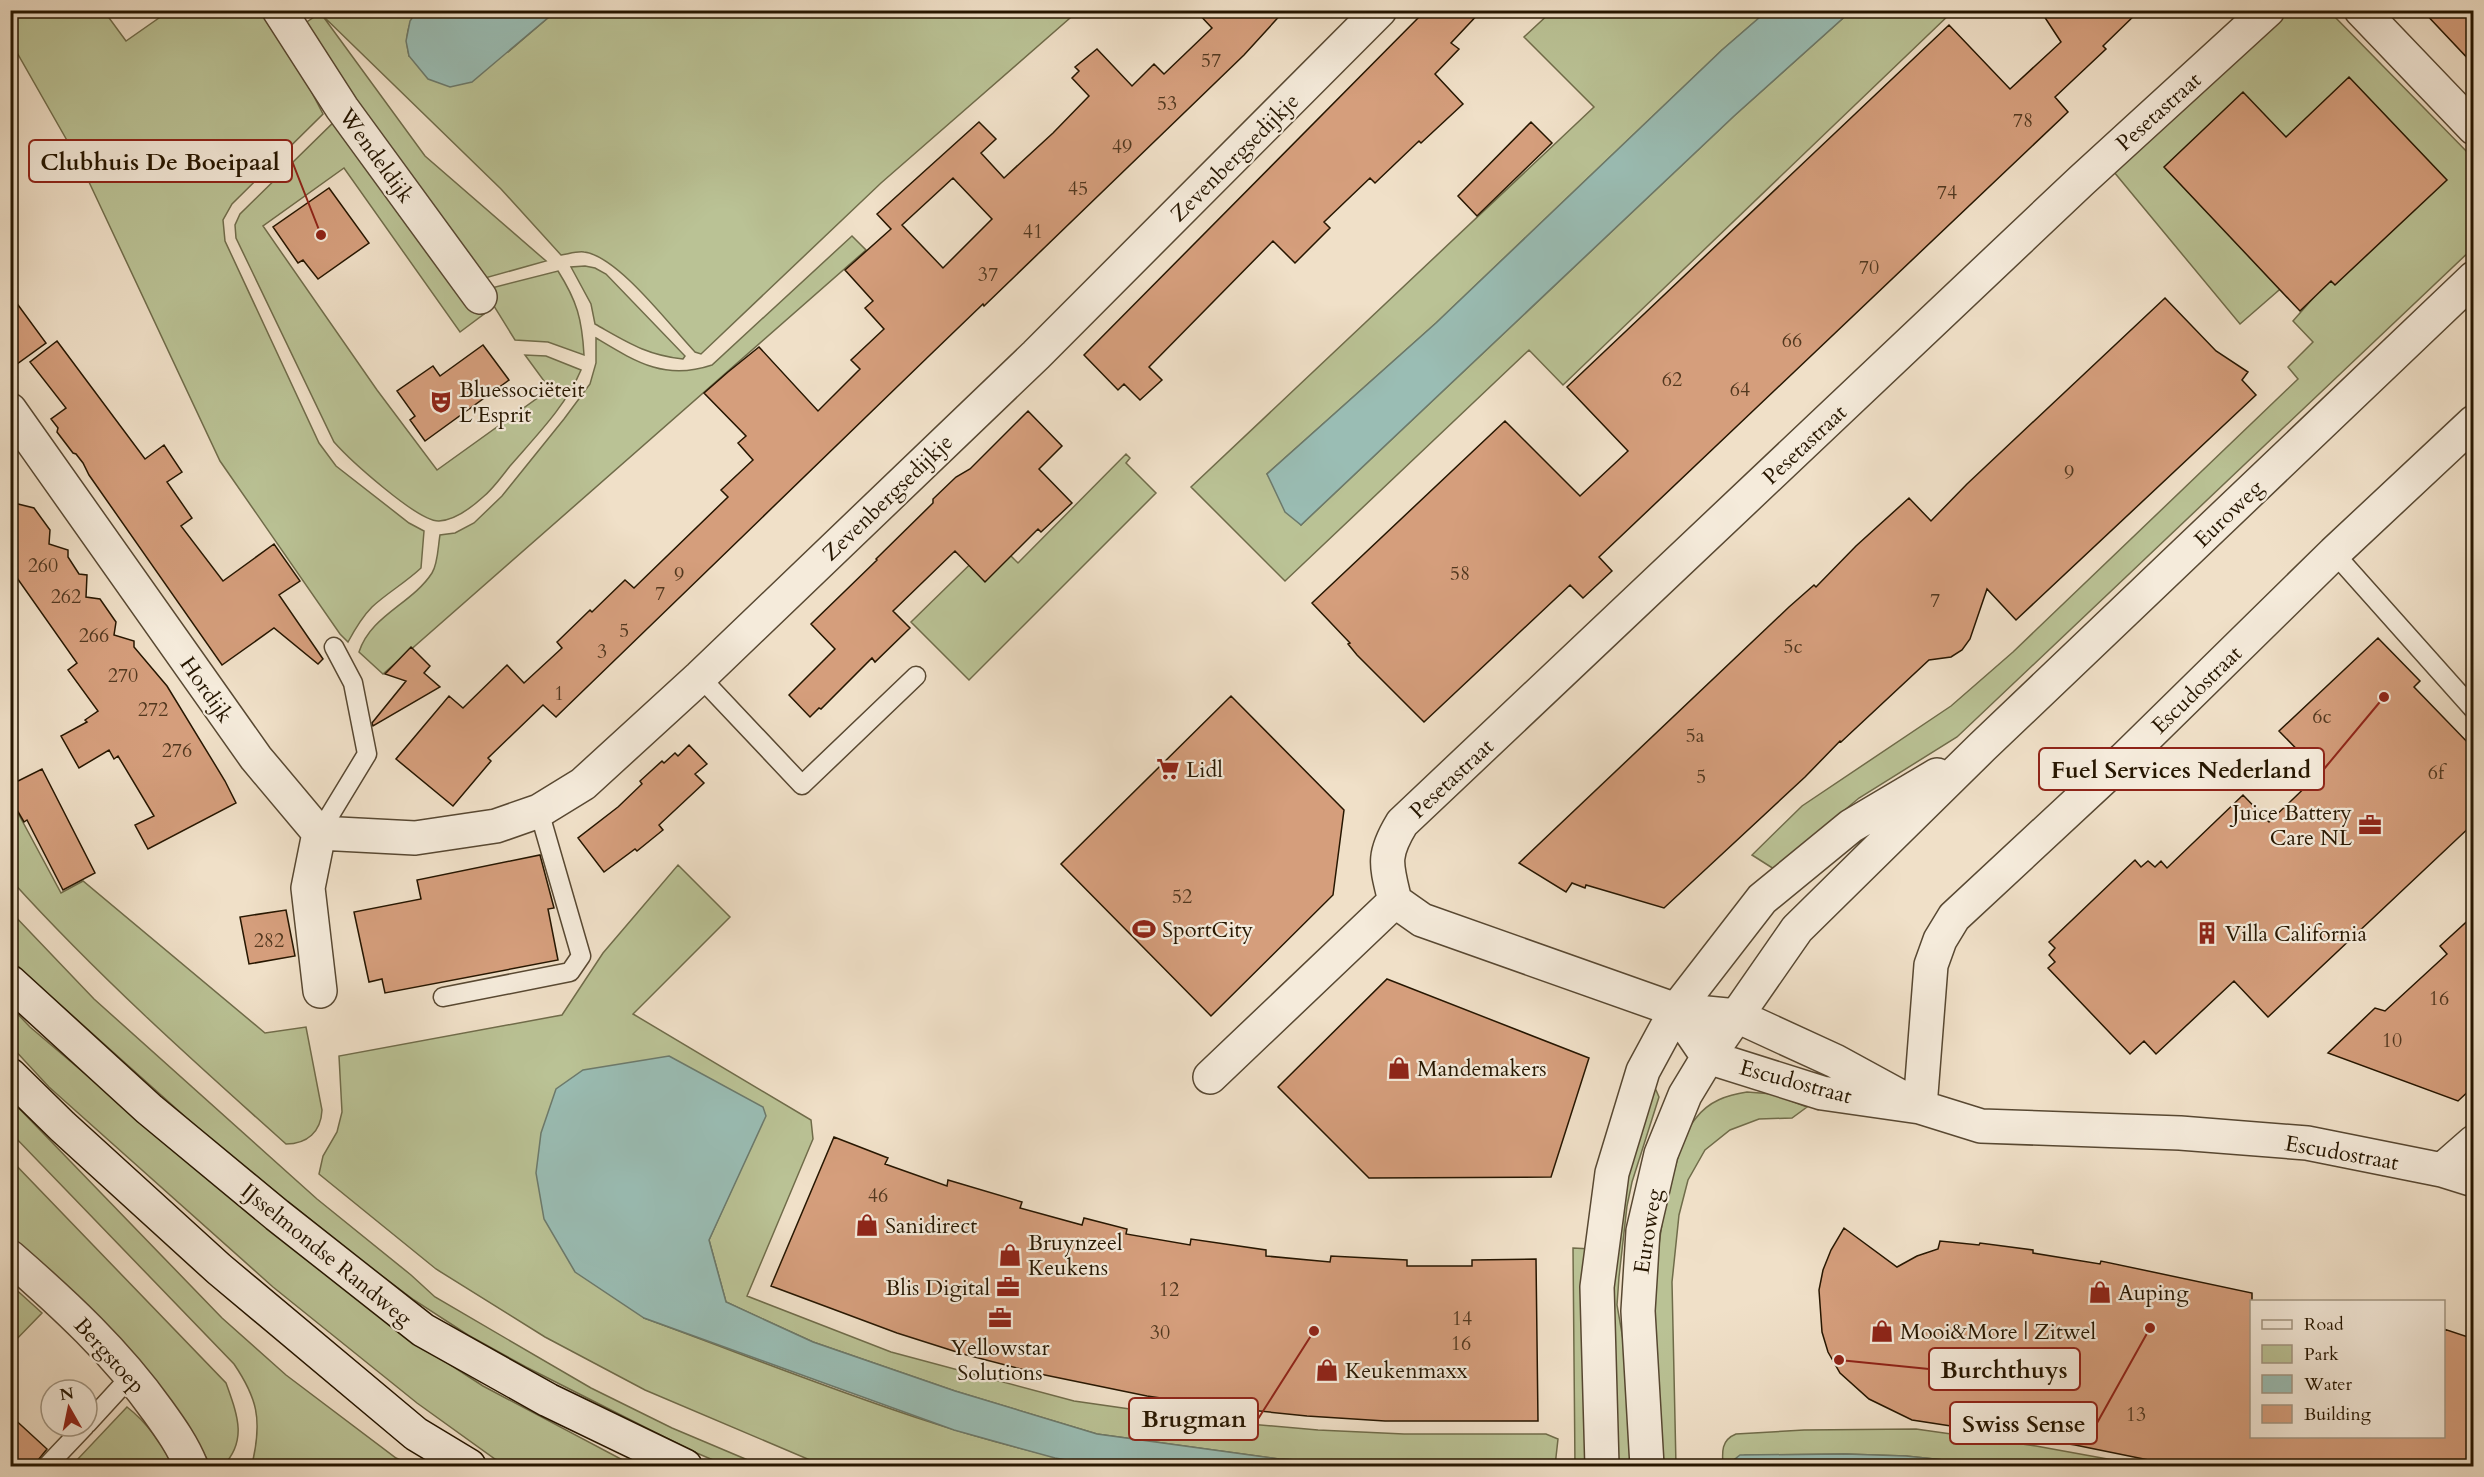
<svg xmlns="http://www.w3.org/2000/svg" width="2484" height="1477" font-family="Cardo,serif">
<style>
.green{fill:#bac295;stroke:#706c4a;stroke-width:1.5}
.water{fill:#9abdb4;stroke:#6c7a6c;stroke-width:1.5}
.building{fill:#d59e7c;stroke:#261600;stroke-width:1.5;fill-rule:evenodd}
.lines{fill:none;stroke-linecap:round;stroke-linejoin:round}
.service-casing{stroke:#584832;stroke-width:21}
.minor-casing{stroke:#584832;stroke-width:36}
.secondary-casing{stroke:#261600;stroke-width:36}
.service{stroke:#f5ebdb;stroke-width:18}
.minor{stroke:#f5ebdb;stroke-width:33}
.secondary{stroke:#f5ebdb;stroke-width:33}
.labels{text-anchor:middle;stroke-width:4.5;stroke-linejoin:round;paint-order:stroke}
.number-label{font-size:20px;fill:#52381f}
.street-label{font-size:22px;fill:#261600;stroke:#f5ebdb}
.poi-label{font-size:22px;fill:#261600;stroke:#f5ebdb;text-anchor:start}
.leader{fill:none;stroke:#8f2418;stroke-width:2}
.callout-dot{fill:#8f2418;stroke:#f5ebdb;stroke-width:2}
.callout{fill:#f5ebdb;stroke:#8f2418;stroke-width:2}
.callout-label{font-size:24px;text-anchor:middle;font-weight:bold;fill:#261600}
</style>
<rect width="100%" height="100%" fill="#f0e0c8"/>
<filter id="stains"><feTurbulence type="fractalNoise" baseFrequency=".00333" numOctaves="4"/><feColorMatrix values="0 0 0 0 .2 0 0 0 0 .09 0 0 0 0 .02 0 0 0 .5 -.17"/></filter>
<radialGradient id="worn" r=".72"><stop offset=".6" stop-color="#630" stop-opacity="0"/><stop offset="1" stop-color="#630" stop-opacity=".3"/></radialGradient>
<path class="green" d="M2317 10 2330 12 2473 158V248L1957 737 1859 798 1774 869 1752 855 1802 806 1951 706 2013 652 2298 379 2288 367 2313 342 2293 321 2314 297 2294 277 2240 324 2114 172 2283 16 2297 11Z
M10 11H104L126 41 169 11H260L293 56 323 114 232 204 223 220 225 241 319 443 336 466 409 523 424 531 421 568C405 583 387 593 372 607 362 617 355 629 348 642L340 634 220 461 81 165 11 42Z
M318 11H417C407 25 405 38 409 56L508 52 556 11H1078L881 183 701 354 695 352C671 327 618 256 584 252 577 251 568 254 561 255L501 189 322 15 425 156 546 261 478 280 295 30 320 13Z
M1552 11H1767L1722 50 1436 323 1267 474 1301 525 1734 116 1851 11H1953L1563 385 1529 350 1285 581 1191 487 1594 107 1524 37Z
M339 117 484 314 460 332 344 168 263 226 377 390 437 470 550 389 525 355 546 356 581 370C566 406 535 437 510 466 502 476 493 489 483 497 471 508 456 520 439 521 418 522 349 459 334 442L236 238 235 225 240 214Z
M852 236 866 250 383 674 359 652C371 615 412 604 432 573 438 564 438 546 440 535L455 533 474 523 502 496 564 419 590 384 596 363V338C636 362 665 381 712 365Z
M585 266 595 268 606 274 685 356 683 359C646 355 627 342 595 324L591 304 571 267Z
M558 271C577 301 582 319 584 355L548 342 515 340 484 290Z
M1126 454 1130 458 1126 463 1156 493 969 680 911 622 995 540 1018 563Z
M11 800 61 893 83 881 265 1033 306 1027 322 1110C321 1132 307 1144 286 1144 192 1060 96 974 11 880Z
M678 865 730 917 633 1014 811 1120 813 1139 747 1296 891 1352 1074 1401 1214 1421 1318 1430 1404 1434H1546L1558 1439 1555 1466H1410L1279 1459 1097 1434 955 1391 813 1342 726 1302 709 1240 765 1115 644 1318C792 1372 944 1437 1099 1466H824L645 1390 545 1337 436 1269 319 1174 323 1156 337 1132 342 1112 339 1056 562 1015 603 953Z
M10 911 94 999 317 1199 411 1275 435 1297 591 1388 672 1428 762 1466H727L692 1451 526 1367 468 1335 414 1300 362 1261 209 1138 18 967 11 959Z
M11 1007 30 1027 182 1156 438 1357 483 1386 634 1466H510L495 1459 417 1403 273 1287 49 1087 11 1046Z
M1652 1090H1656L1659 1097 1632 1182 1627 1206 1619 1277 1617 1305 1636 1414 1637 1466H1612L1607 1303 1616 1213Z
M1747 1092 1773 1094 1807 1107 1792 1118 1759 1119 1730 1130 1705 1150 1688 1180 1679 1215 1672 1282 1676 1466H1659C1656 1367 1645 1264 1675 1168 1680 1150 1684 1132 1696 1118 1709 1101 1727 1095 1747 1092Z
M10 1099 222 1318 286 1375 396 1458 414 1466H263L253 1460C262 1419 257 1398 234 1364L11 1133Z
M10 1159 226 1383C237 1414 248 1440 223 1466H211C162 1376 88 1303 11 1236Z
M1573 1248 1591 1249 1592 1466H1575Z
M11 1285 42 1313 11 1345Z
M127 1407C145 1421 164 1445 172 1466H81L75 1462Z
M1916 1429 2036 1446 2146 1466H2001L1906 1456 1845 1454 1745 1455 1730 1463 1729 1466H1723C1722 1452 1721 1440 1736 1434L1804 1430Z"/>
<path class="water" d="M417 11V10L556 11 472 82 450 87 428 79 409 56 406 41 410 21Z
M1767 11H1851L1734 116 1301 525 1285 512 1267 474 1436 323 1722 50Z
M669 1056 763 1107 766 1116 709 1240 726 1302 813 1342 955 1391 1097 1434 1279 1459 1410 1466H1099L1055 1458 954 1430 644 1318 575 1272 544 1219 536 1173 541 1133 556 1089 583 1070Z
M1845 1454 1906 1456 2001 1466H1729L1730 1463 1740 1455Z"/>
<path class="building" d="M1195 10H1285L1244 55 984 306 983 304 930 355 556 717 543 705 488 758 491 761 453 806 396 759 449 696 463 708 507 665 524 683 562 648 557 642 590 610 592 612 625 580 634 588 728 497 721 490 753 460 738 443 746 436 704 393 728 372 759 347 818 411 860 369 851 360 884 329 865 308 873 301 845 270 891 229 877 214 979 122 996 139 981 153 1004 178 1053 133 1089 96 1072 78 1079 71 1075 67 1097 49 1132 86 1154 64 1164 74 1212 28ZM953 178 992 219 943 268 902 225Z
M1426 10H1482L1451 43 1459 49 1435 74 1463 104 1421 143 1419 141 1375 183 1370 178 1324 222 1330 228 1295 263 1273 241 1149 367 1162 380 1140 400 1124 384 1118 390 1084 355Z
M2040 10H2140L2103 46 2106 49 2055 97 2068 112 1599 557 1612 571 1583 598 1570 585 1424 722 1357 655 1348 644 1350 643 1312 603 1505 421 1580 496 1628 451 1567 387 1949 25 2010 89 2061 42Z
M2422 10H2474V65Z
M2349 77 2447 180 2335 285 2331 281 2300 311 2164 167 2243 92 2286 137Z
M1531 122 1552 143 1477 216 1458 196Z
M329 188 369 243 318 279 303 260 298 263 273 227Z
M10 294 46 343 10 369Z
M2165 298 2216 351 2248 372 2242 380 2256 395 2016 620 1987 589 1970 639 1962 650 1951 657 1929 660 1841 742 1840 741 1805 777 1664 908 1586 885 1585 888 1572 883 1566 892 1519 863 1789 607 1814 585 1816 587 1856 546 1909 498 1931 521 1967 484Z
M57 341 145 459 164 445 182 472 167 482 192 518 181 526 223 581 274 544 300 581 279 595 323 659 318 664 274 628 222 665 89 475 83 463 76 454 73 453 57 432 58 428 51 419 66 408 30 362Z
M483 345 509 380 425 441 410 420 415 416 397 391 433 366 440 376Z
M1028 411 1062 446 1039 469 1072 503 1041 532 1038 529 985 582 955 551 893 611 910 628 875 662 872 658 821 709 819 708 810 717 789 695 835 649 811 624 877 560 876 559 933 503V499L956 477 970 469Z
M10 502 34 508 50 530 49 544 68 550V557L79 574 87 575 86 597 100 599 116 622 114 635 134 641V647L167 686 225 781 236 803 148 849 135 825 154 816 118 756 114 759 109 750 79 768 61 736 87 722 85 720 98 711 68 670 77 663 10 568Z
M2378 638 2420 681 2414 687 2474 749V823L2268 1017 2234 981 2156 1054 2144 1041 2130 1054 2048 968 2055 962 2049 955 2055 948 2049 942 2135 860 2141 867 2148 861 2155 867 2161 861 2167 868 2243 795 2269 822 2320 773 2279 731Z
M411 647 430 666 424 673 440 687 373 726 372 723 406 681 385 674Z
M1231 696 1344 810 1333 895 1211 1016 1061 864Z
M689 745 707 764 695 774 704 783 659 825 663 830 637 851 635 849 604 872 578 838 618 807 642 784 640 781 662 761 664 763 675 753 678 756Z
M42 769 95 873 63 890 27 820 24 822 10 798V785Z
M540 855 554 908 548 909 558 960 385 993 382 979 369 982 354 912 421 899 417 880Z
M286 910 295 956 249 964 240 917Z
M2474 915V1086L2458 1101 2328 1053 2375 1008 2385 1011 2447 954 2440 946Z
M1387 979 1589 1058 1551 1177 1369 1178 1278 1087Z
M834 1137 888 1158 885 1164 947 1186 948 1180 1022 1202 1020 1208 1082 1225 1084 1218 1127 1229 1126 1234 1190 1245 1191 1239 1266 1250V1256L1330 1262 1331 1256 1407 1260V1266H1472V1260L1536 1259 1538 1421H1385L1307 1416 1230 1408 1147 1396 1040 1374 963 1354 897 1333 771 1286Z
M1844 1228 1897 1267 1917 1256 1938 1249 1940 1241 1979 1245 1980 1243 2033 1250V1253L2100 1264 2101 1261 2252 1293V1437H2444V1329L2474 1339V1467H2183L2075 1445 1912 1420 1869 1399 1840 1373 1828 1352 1822 1332 1819 1290 1823 1270 1831 1250Z
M10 1415 47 1449 39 1459 36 1467H10Z"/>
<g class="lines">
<g class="service-casing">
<path id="service" d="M2334 553 2474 710
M700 677 802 785 916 676
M319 833 367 754 353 683 334 647
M443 997 570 972 581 956 539 811
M87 1424 131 1376
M47 1466 85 1426"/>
</g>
<g class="minor-casing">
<path id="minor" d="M279 10 342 108 480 297
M2361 10 2474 128
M10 410 256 758 319 833
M319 833 415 838 496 826 539 811 583 784 700 677 1036 355 1380 10
M319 833 308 888 320 991
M1395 901 1422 920 1676 1010 1737 1016 1835 1061 1901 1097
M1676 1010 1708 1057 1822 1093 1920 1107 1981 1126 2180 1133 2307 1143 2442 1170 2474 1180
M1210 1077 1395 901C1386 864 1382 856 1402 823L2081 181 2268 10
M1920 1107 1931 965 1940 940 1954 917 2124 759 2334 553 2474 422
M2442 1170 2474 1142
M10 1257C64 1304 117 1353 158 1411 171 1429 183 1446 191 1466
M1602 1466 1597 1287 1612 1173 1643 1071 1676 1010 1762 899 1851 826 1937 775
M1647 1466 1638 1311 1643 1231 1661 1154 1685 1095 1708 1057 1797 929 1982 747 2474 278"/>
</g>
<g class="secondary-casing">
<path id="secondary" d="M10 982 149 1109 277 1215 423 1330 548 1400 685 1466
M10 1075 62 1126 219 1269 416 1434 469 1466"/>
</g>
<use href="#service" class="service"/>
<use href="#minor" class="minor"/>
<use href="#secondary" class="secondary"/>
</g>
<defs>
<g id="theatre-bare" transform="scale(1.8)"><path d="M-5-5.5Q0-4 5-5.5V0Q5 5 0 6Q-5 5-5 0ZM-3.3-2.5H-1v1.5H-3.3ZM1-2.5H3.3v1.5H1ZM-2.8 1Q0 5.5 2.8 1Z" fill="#8f2418" stroke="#f5ebdb" stroke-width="2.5" paint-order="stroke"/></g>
<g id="supermarket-bare" transform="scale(1.8)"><path d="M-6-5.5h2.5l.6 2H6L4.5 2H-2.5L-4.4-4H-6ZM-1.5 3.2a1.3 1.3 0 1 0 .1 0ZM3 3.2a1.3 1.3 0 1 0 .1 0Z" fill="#8f2418" stroke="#f5ebdb" stroke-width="2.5" paint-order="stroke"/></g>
<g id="office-bare" transform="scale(1.8)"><path d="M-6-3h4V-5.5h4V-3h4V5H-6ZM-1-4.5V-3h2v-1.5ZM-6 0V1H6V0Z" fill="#8f2418" stroke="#f5ebdb" stroke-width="2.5" paint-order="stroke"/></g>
<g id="stadium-bare" transform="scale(1.8)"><path d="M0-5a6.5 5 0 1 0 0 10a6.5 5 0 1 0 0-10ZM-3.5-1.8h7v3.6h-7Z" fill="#8f2418" stroke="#f5ebdb" stroke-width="2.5" paint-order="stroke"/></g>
<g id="building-bare" transform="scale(1.8)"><path d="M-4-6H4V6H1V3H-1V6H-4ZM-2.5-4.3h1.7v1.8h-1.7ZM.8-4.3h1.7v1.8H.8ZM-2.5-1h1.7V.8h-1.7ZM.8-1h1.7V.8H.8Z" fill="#8f2418" stroke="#f5ebdb" stroke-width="2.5" paint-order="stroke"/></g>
<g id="shop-bare" transform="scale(1.8)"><path d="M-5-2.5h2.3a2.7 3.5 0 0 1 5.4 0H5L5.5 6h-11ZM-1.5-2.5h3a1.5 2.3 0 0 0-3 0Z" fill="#8f2418" stroke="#f5ebdb" stroke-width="2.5" paint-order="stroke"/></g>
</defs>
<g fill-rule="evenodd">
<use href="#theatre-bare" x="441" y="402"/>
<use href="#supermarket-bare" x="1168" y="769"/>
<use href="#office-bare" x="2370" y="825"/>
<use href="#stadium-bare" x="1144" y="929"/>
<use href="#building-bare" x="2207" y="933"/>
<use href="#shop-bare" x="1399" y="1068"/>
<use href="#shop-bare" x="867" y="1225"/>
<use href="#shop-bare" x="1010" y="1255"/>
<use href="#office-bare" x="1008" y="1287"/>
<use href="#shop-bare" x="2100" y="1292"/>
<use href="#office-bare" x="1000" y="1318"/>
<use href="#shop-bare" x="1882" y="1331"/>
<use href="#shop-bare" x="1327" y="1370"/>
</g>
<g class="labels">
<g class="number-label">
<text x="1211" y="67">57</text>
<text x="1167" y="110">53</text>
<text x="2023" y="127">78</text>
<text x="1122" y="153">49</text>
<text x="1078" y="195">45</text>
<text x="1947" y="199">74</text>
<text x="1033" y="238">41</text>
<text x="1869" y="274">70</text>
<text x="988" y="281">37</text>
<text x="1792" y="347">66</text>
<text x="1672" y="386">62</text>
<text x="1740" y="396">64</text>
<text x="2069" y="479">9</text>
<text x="43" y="572">260</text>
<text x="1460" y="580">58</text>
<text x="679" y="581">9</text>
<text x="660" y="600">7</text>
<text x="66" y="603">262</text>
<text x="1935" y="607">7</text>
<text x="624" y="637">5</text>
<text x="94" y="642">266</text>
<text x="1793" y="653">5c</text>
<text x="602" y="658">3</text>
<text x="123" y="682">270</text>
<text x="559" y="700">1</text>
<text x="153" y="716">272</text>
<text x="2322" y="723">6c</text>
<text x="1695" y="742">5a</text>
<text x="177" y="757">276</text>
<text x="2436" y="779">6f</text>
<text x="1701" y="783">5</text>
<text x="1182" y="903">52</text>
<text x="269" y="947">282</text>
<text x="2439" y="1005">16</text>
<text x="2392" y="1047">10</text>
<text x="878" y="1202">46</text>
<text x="1169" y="1296">12</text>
<text x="1462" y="1325">14</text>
<text x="1160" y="1339">30</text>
<text x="1461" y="1350">16</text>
<text x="2136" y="1421">13</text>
</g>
<g class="street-label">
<text transform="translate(2158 111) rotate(-42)" y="8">Pesetastraat</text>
<text transform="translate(377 155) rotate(54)" y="8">Wendeldijk</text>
<text transform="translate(1234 157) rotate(-45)" y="8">Zevenbergsedijkje</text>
<text transform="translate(1804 444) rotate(-43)" y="8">Pesetastraat</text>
<text transform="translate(887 497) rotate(-44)" y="8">Zevenbergsedijkje</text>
<text transform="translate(2228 513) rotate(-44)" y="8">Euroweg</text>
<text transform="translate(207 689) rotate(55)" y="8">Hordijk</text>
<text transform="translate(2196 689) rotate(-44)" y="8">Escudostraat</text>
<text transform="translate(1451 778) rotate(-43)" y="8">Pesetastraat</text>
<text transform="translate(1796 1081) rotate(15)" y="8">Escudostraat</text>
<text transform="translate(2342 1152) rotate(10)" y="8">Escudostraat</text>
<text transform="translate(1647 1231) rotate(-81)" y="8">Euroweg</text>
<text transform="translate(327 1254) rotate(39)" y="8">IJsselmondse Randweg</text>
<text transform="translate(110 1355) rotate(48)" y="8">Bergstoep</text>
</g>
<g class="poi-label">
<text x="459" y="397">Bluessociëteit<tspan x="459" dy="25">L'Esprit</tspan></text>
<text x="1186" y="777">Lidl</text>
<text x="2352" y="820" text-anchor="end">Juice Battery<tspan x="2352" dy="25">Care NL</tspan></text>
<text x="1162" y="937">SportCity</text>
<text x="2225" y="941">Villa California</text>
<text x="1417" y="1076">Mandemakers</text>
<text x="885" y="1233">Sanidirect</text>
<text x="1028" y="1250">Bruynzeel<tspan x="1028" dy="25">Keukens</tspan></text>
<text x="990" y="1295" text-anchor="end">Blis Digital</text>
<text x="2118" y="1300">Auping</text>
<text x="1900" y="1339">Mooi&amp;More | Zitwel</text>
<text x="1000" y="1355" text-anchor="middle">Yellowstar<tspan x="1000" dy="25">Solutions</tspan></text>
<text x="1345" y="1378">Keukenmaxx</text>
</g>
</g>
<path class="leader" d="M321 235L292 161M2384 697L2324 769M1839 1360L1929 1369M1314 1331L1258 1419M2150 1328L2097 1423"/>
<g class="callout-dot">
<circle cx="321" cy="235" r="6"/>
<circle cx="2384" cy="697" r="6"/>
<circle cx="1839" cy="1360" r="6"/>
<circle cx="1314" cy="1331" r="6"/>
<circle cx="2150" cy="1328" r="6"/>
</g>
<g class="callout">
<rect x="29" y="140" width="263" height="42" rx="6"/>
<rect x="2039" y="748" width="285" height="42" rx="6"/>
<rect x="1929" y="1348" width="151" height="42" rx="6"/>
<rect x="1129" y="1398" width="129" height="42" rx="6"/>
<rect x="1950" y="1402" width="147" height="42" rx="6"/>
</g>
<g class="callout-label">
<text x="160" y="170">Clubhuis De Boeipaal</text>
<text x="2181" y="778">Fuel Services Nederland</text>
<text x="2004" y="1378">Burchthuys</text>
<text x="1194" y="1427">Brugman</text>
<text x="2024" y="1432">Swiss Sense</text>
</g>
<rect width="2484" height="1477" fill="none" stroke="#f0e0c8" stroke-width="36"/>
<rect x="12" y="12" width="2460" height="1453" fill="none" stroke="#261600" stroke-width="3"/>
<rect x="18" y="18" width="2448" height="1441" fill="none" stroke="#261600" stroke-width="1.5"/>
<rect x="2250" y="1300" width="195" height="138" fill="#f5ebdb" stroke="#a29683" stroke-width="1.5"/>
<rect x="2262" y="1320" width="30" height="9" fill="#f5ebdb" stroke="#a29683" stroke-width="1.5"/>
<text x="2304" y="1330" font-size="18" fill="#261600">Road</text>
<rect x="2262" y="1345" width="30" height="18" fill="#bac295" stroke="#a29683" stroke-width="1.5"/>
<text x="2304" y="1360" font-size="18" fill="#261600">Park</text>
<rect x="2262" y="1375" width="30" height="18" fill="#9abdb4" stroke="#a29683" stroke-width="1.5"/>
<text x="2304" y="1390" font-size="18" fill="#261600">Water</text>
<rect x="2262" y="1405" width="30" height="18" fill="#d59e7c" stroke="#a29683" stroke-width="1.5"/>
<text x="2304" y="1420" font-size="18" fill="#261600">Building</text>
<g transform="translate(69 1408) rotate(351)"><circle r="28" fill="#f5ebdb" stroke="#a29683" stroke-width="1.5"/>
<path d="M0-4.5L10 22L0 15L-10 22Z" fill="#8f2418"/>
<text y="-9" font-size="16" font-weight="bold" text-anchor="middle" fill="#261600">N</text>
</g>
<rect width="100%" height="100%" filter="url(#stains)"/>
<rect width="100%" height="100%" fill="url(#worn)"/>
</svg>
